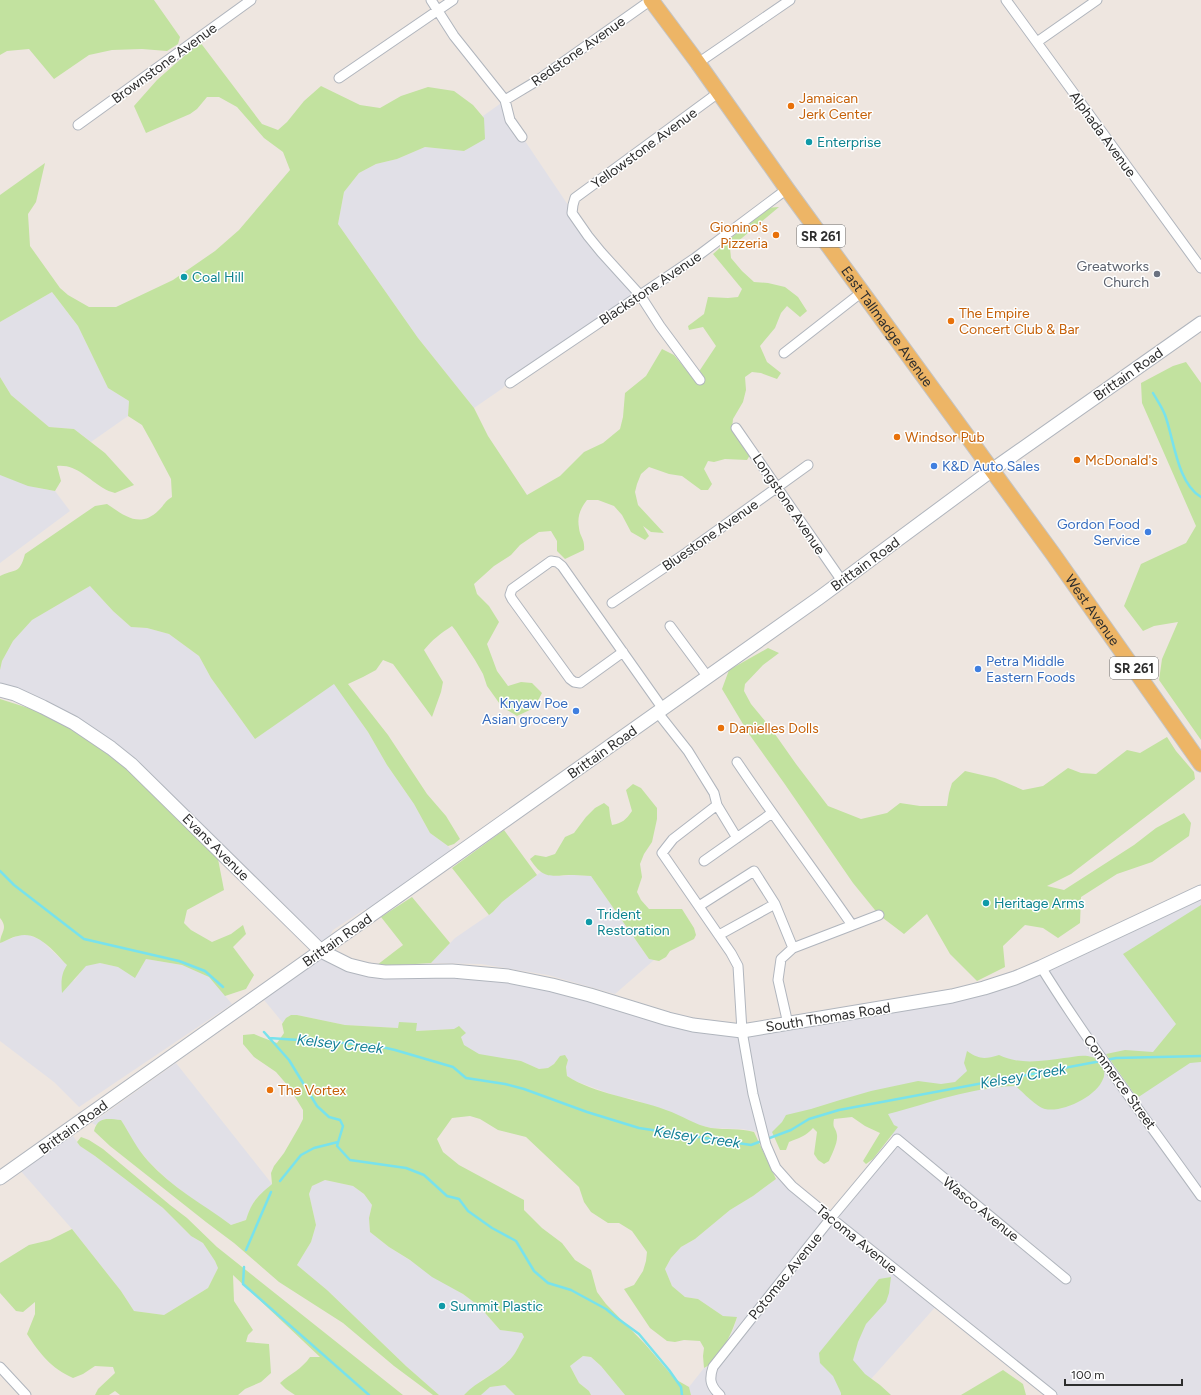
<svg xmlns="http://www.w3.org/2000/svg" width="1201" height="1395" font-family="Figtree,sans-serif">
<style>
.industrial{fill:#e1e0e7}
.green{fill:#c2e29f}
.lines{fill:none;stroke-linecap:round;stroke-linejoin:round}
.stream{stroke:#78e2ec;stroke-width:2.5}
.street-casing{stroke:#b0b5bd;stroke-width:11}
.secondary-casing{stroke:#b0b5bd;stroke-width:15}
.primary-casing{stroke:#c4c4c4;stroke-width:17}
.street{stroke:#fff;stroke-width:9}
.secondary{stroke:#fff;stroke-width:13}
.primary{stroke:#edb566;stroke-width:15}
.food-dot{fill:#e8710a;stroke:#fff;stroke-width:1.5}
.culture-dot{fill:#0f9aa8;stroke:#fff;stroke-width:1.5}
.worship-dot{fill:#6b7280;stroke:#fff;stroke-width:1.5}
.shop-dot{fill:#3f7fe0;stroke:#fff;stroke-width:1.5}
.labels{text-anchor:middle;stroke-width:3;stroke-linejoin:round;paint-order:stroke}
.shield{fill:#fff;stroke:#6c6c6c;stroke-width:1}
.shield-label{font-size:13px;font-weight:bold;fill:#2d2d2d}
.street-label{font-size:14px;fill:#2d2d2d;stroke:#fff}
.food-label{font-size:14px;fill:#c56008;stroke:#fff;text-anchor:start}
.culture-label{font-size:14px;fill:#0d838f;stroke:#fff;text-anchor:start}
.worship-label{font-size:14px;fill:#5b616d;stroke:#fff;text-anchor:end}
.shop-label{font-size:14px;fill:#366cbe;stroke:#fff;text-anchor:start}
.water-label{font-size:15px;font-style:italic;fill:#128096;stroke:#fff}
</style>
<rect width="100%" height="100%" fill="#eee6e0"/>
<path class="industrial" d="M504 101 523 138 572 211 638 295 508 382 503 388 474 408 418 338 338 224 344 192 359 173 376 164 397 159 425 147 465 151 484 119 483 116Z
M52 292 78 326 108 388 129 401 128 416 91 442 74 429 49 427 11 395 0 377V322Z
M0 475 38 488 55 491 70 511 0 563Z
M90 586 113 611 131 627 147 628 169 634 199 656 211 678 255 739 334 683 368 732 387 765 414 804 430 833 448 846 455 856 381 909H365L333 930 321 951 337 963 492 974 742 1031 984 988 1201 894V1395H1052L938 1304 871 1379 891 1395H691L689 1387 704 1368 709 1366 727 1342 733 1330 737 1318 723 1316 698 1299 685 1297 672 1286 665 1269 671 1258 681 1247 695 1239 730 1210 753 1196 776 1179 783 1177 831 1218 896 1139 858 1106 766 1139 762 1133 743 1129 712 1128 695 1124 633 1099 619 1097 575 1081 567 1076 566 1067 568 1060 560 1056 554 1064 548 1068 539 1069 521 1061 466 1054 454 1029 415 1031 398 1028 345 1025 297 1015H291L286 1018 283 1023 260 995 321 951 144 776 0 690V670L2 661 13 641 32 620Z
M541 872 549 875 559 876 574 875 591 876 649 959 654 960 615 994 548 975 481 964 431 963 455 938 493 912 502 902Z
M26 934 41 940 67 965 74 981 86 965 100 963 118 967 135 977 146 959 182 965 209 977 232 1004 79 1107 54 1082 0 1041V943L17 936Z
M176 1063 272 1184 255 1200 251 1207 246 1220 231 1225 195 1201 169 1181 149 1162 136 1146 121 1120 104 1119 96 1125 92 1123Z
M73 1136 80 1146 95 1156 163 1208 191 1236 203 1243 215 1261 218 1268 208 1288 164 1315 134 1311 121 1291 72 1229 19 1169Z
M325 1180 353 1186 364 1194 372 1205 369 1218 370 1232 389 1247 463 1294 479 1306 500 1330 522 1333 524 1337 513 1357 493 1374 482 1380 464 1395H439L406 1366 327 1290 297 1265 311 1242 316 1225 309 1194 312 1186Z
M583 1356 591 1357 601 1366 625 1395H591L589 1391 579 1383 570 1366Z
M505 1385 515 1395H481L490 1387Z"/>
<path class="green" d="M0 0H154L180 37 178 44 167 51 142 49 112 50 89 55 54 79 29 49 7 51 0 55Z
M200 42 262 124 278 130 287 122 304 101 321 86 360 105 380 108 401 96 428 87 454 91 473 105 484 118 485 139 464 151 425 147 397 159 376 164 359 173 344 192 338 224 418 338 474 408 488 436 527 495 560 476 584 452 603 443 620 429 623 417 625 393 646 376 662 349 674 355 693 378 698 373 716 346 703 327 689 330 688 326 704 314 708 297 728 298 738 297 742 289 713 254 765 208 779 207 730 248 731 258 742 271 754 282 768 283 785 287 798 297 807 311 800 317 787 306 781 313 775 328 760 346 767 362 781 373 777 379 761 373 752 372 745 377 746 390 743 402 733 419 732 428 750 455 747 460 725 459 714 462 708 461 704 469 712 484 708 490H701L682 476 669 474 649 467 641 474 637 484 635 492 638 505 664 533 651 532 643 526 649 536 645 540 631 532 622 515 614 506 598 500H587C580 509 577 517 579 528 580 538 585 538 584 550L565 559 557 551V541L551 531 539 532 520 545 511 555 494 566 474 584 477 594 489 606 499 622 487 644 497 671 508 686 521 682 532 683 542 693 534 708 517 716 502 707 487 686 483 674 475 660 456 631 452 626C441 633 432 640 424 650L443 682 441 692 432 717 393 664 383 660 376 670 363 677 348 684 388 735 427 794 446 816 460 839 454 844 448 846 430 833 414 804 387 765 368 732 334 684 255 739 211 678 199 656 169 634 147 628 131 627 113 611 90 586 32 620 13 641 2 661 0 670V576C15 568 19 576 25 554L95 506 107 504C125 516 140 529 159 510 165 504 164 502 172 497L171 479 152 443 142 425 128 416 129 401 108 388 78 326 52 292 0 322V195L45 163 36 202 28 214 30 246 60 288 68 295 89 307H116L173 280 215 251 239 230 290 170 283 152 264 138 237 107 219 97H207L197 109 190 114 146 133 134 106 157 80Z
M1186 362 1201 383V740L1159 680 1162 659 1178 622 1154 626 1143 631 1124 606 1141 564 1186 543 1196 526 1142 403 1141 383 1173 366Z
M0 377 11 395 49 427 74 429 105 453 134 485 115 493C111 492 106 490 103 488 88 479 76 464 57 466L61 481 55 491 28 486 0 475Z
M768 648 779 653 763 665 745 684 744 691 751 704 770 727 796 764 828 806 861 819 887 813 900 803 920 806H947L949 793 952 783 965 771 995 778 1023 790 1043 786 1068 768 1081 773 1096 774 1127 750 1140 753 1167 737 1176 751 1194 772 1195 779 1071 874 1047 886 1064 890 1134 845 1156 828 1184 813 1191 823 1189 836 1152 862 1117 874 1081 897 1080 923 1058 938 1043 928 1025 925 1003 946 1005 967 977 981 950 954 927 914 904 934 879 915 853 883 784 783 749 734 722 689 729 670Z
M0 699 41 712 79 731 122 764 206 844 218 859 224 890 187 910 184 923 191 930 212 942 231 934 243 925 246 934 233 947 254 975 246 989 225 996 209 977 182 965 146 959 135 978 118 967 100 963 86 966 62 993C61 982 61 974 67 965 55 953 38 930 18 936 11 937 6 941 0 943 0 932 9 929 0 918Z
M633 784 641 788 657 808V819L652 842 644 854 640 864 642 877 637 892 641 900 649 909H682L694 928 696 935 694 939 670 951 666 957 659 961 649 959 591 876C585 876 580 875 574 875 552 875 544 881 530 859L535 855 546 857 555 854 565 837 574 833 586 817 595 808 604 803 609 807 610 816 612 825C622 823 626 820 632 811L626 790Z
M504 830 537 875 502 902 493 912 489 915 452 868Z
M412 897 450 943 431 963 385 966 377 965 403 945 381 917Z
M1201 905V1062L1190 1063 1137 1098 1106 1054 1125 1050 1153 1052 1176 1024 1123 954Z
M291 1015H297L345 1025 398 1028 399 1022 417 1023 416 1031 454 1029 459 1026 466 1033 461 1037 464 1045 479 1054 521 1061 539 1069 548 1068 554 1064 560 1056 565 1055 568 1060 566 1067 567 1076C595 1094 634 1098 666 1110 681 1115 695 1125 711 1128 726 1130 740 1128 754 1132L776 1179 753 1196 730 1210 695 1239 681 1247 671 1258 665 1269 672 1286 685 1297 698 1299 723 1316 737 1317C732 1333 719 1362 704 1368L703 1356 704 1348 700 1341 684 1340 675 1342 667 1341 650 1328 624 1289 634 1285 643 1271 646 1261 647 1252 632 1231 619 1223H608L591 1212 584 1202 579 1187 526 1137 498 1130 480 1119 470 1116 452 1118 437 1139 443 1152 459 1165 524 1200V1210L542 1228 562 1243 575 1260 591 1270 597 1292 606 1304 645 1344 675 1379 689 1387 691 1395H625L601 1366 591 1357 583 1356 570 1366 579 1383 589 1391 591 1395H515L505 1385 490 1387 481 1395H464C478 1380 500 1373 513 1356 517 1351 520 1343 524 1337L522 1333 500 1330 479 1306 463 1294 432 1277 410 1260 389 1247 370 1232 369 1218 372 1205 364 1194 353 1186 325 1180 312 1186 309 1194 316 1225 311 1242 297 1265 327 1290 406 1366 439 1395H433L394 1366 343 1323 279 1282 234 1243 206 1222 110 1146 94 1131C98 1116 108 1119 121 1120 130 1134 137 1149 148 1161 171 1187 203 1204 231 1225L246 1220C252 1201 257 1197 272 1184L271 1173 274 1166 284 1153 299 1127 303 1119V1110L289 1087 276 1072 254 1057 243 1044V1035L254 1034 261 1037 277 1043 284 1033 282 1024 286 1018Z
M967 1051C980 1060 985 1059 999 1055 1019 1065 1043 1061 1064 1058 1073 1057 1083 1054 1092 1057 1096 1058 1101 1063 1104 1067 1104 1070 1105 1076 1103 1079 1097 1096 1063 1113 1045 1109 1037 1107 1022 1092 1016 1086 972 1087 930 1103 888 1114L894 1125 898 1127 873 1159 866 1164 863 1161 880 1133 865 1126 852 1117 834 1119C832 1129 836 1127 837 1135 838 1143 832 1154 829 1161L824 1164 818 1160 814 1154 817 1132 813 1128C806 1136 799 1138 789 1142L786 1150H780L772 1132 782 1122 786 1115 811 1109 840 1100 871 1091 918 1081 941 1084 955 1082 967 1071 964 1063Z
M81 1137 89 1140 103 1149 170 1205 187 1218 217 1247 403 1395H295L286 1389 280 1383C290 1374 302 1369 310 1357H320L233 1275 234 1301 253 1330 248 1335 246 1342 269 1344 271 1373 261 1382 245 1389 238 1395H120L115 1391 109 1395H95L98 1389 115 1373 113 1367 95 1366 83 1374 73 1378C51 1368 40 1354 27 1334L35 1314V1302L23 1312 16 1311 0 1293V1263L29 1245 50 1240 72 1229 121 1291 134 1311 164 1315 208 1288 218 1268 215 1261 203 1243 191 1236 163 1208 95 1156 80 1146 77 1142Z
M891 1277 889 1293 886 1302 866 1324 858 1342 853 1360 865 1374 880 1385 891 1395H841V1393L833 1376 820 1363 819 1353 879 1279Z
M1003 1370 1023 1384 1026 1395H961Z"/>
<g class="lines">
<path class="stream" d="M1153 393C1157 400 1162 407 1165 415 1174 439 1177 483 1201 497
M0 871 14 885 84 939 179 961 205 971 223 987
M264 1032 289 1060 317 1106 329 1117 340 1120 343 1126 337 1146 350 1160 406 1168 424 1175 447 1196 459 1199 468 1211 492 1228 516 1241 534 1271 548 1283 571 1290 606 1309 617 1318 639 1334 669 1370 681 1387 682 1395
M269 1038 373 1045 395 1050 453 1067 466 1078 505 1084 524 1089 587 1112 639 1128 751 1145 791 1130 809 1119 839 1110 1101 1061
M1106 1060 1116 1058 1201 1056
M280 1181 301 1155 314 1148 338 1142
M246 1250 271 1192
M244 1267 243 1284 369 1395"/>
<g class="street-casing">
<path id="street" d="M431 0 454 36 505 100 510 120 522 137
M1006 0 1201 268
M1037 42 1097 0
M698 63 790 0
M339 78 453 0
M505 100 535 82 651 0
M78 125 251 0
M784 353 862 292
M700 380 660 326 640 295 601 252 588 236 572 213 573 205 575 198 718 93
M510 383 695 258 787 189
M736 428 842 581
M612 603 686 553 808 465
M670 626 707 676
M623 652 580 683 574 682 570 679 512 599 510 595 512 589 551 561 557 562 562 566 663 709
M658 713 688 751 714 793 717 805 737 838
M737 762C774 817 814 870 852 925
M717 805 673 839 662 853 731 953 738 966 742 1031 753 1094 766 1145 776 1168 792 1186 831 1218 1052 1395
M704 861 772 813
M699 906 754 871 775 904 793 948
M719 935 775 904
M1041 967C1090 1046 1147 1120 1201 1196
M788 1024 778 980 781 959 793 948 879 915
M0 1367 26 1395
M720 1395C710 1386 709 1379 713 1367L831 1218 897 1139 1066 1279"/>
</g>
<g class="secondary-casing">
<path id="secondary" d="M0 690 15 694 43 707 74 723 111 748 131 764 321 951 349 965 369 970 385 972 452 971 508 976 552 985 590 995 668 1019 693 1025 742 1031 952 996 984 988 1015 978 1041 967 1201 892
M0 1178 819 598 992 470 1201 323"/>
</g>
<g class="primary-casing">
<g id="primary">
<path id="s1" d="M651 0 698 63 787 189 1053 554 1201 764"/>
</g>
</g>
<use href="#street" class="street"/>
<use href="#secondary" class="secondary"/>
<use href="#primary" class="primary"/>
</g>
<g class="food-dot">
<circle cx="791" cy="106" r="4"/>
<circle cx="776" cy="235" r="4"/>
<circle cx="951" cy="321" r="4"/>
<circle cx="897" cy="437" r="4"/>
<circle cx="1077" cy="460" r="4"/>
<circle cx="721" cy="728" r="4"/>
<circle cx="270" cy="1090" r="4"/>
</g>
<g class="culture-dot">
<circle cx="809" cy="142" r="4"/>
<circle cx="184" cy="277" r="4"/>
<circle cx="986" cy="903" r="4"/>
<circle cx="589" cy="922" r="4"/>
<circle cx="442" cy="1306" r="4"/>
</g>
<circle class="worship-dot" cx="1157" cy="274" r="4"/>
<g class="shop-dot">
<circle cx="934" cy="466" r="4"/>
<circle cx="1148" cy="532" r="4"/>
<circle cx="978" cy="669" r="4"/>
<circle cx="576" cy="711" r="4"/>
</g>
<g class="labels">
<g class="shield">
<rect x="797" y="225" width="48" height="22" rx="3"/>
<rect x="1110" y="657" width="48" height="22" rx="3"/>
</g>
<g class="shield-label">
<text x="821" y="241">SR 261</text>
<text x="1134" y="673">SR 261</text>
</g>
<g class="street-label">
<text transform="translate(578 51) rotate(-35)" y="5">Redstone Avenue</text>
<text transform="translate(164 63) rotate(-36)" y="5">Brownstone Avenue</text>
<text transform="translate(1103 134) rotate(54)" y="5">Alphada Avenue</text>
<text transform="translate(644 148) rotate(-36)" y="5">Yellowstone Avenue</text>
<text transform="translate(650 288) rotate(-34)" y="5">Blackstone Avenue</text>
<text dy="5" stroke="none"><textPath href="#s1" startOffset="403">East Tallmadge Avenue</textPath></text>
<text transform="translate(1128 374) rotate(-35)" y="5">Brittain Road</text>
<text transform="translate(789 504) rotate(56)" y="5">Longstone Avenue</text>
<text transform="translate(710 535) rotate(-35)" y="5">Bluestone Avenue</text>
<text transform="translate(865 564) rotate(-36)" y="5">Brittain Road</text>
<text dy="5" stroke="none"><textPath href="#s1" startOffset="753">West Avenue</textPath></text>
<text transform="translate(602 752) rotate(-35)" y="5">Brittain Road</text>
<text transform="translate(216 847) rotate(45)" y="5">Evans Avenue</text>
<text transform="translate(337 940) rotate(-35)" y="5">Brittain Road</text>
<text transform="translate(828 1017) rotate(-9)" y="5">South Thomas Road</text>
<text transform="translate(1120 1082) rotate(54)" y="5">Commerce Street</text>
<text transform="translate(73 1127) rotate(-36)" y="5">Brittain Road</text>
<text transform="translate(981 1209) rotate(39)" y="5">Wasco Avenue</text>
<text transform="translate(857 1239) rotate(39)" y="5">Tacoma Avenue</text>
<text transform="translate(785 1276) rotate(-51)" y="5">Potomac Avenue</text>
</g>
<g class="food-label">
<text x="799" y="103">Jamaican<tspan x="799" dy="16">Jerk Center</tspan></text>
<text x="768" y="232" text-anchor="end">Gionino's<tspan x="768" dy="16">Pizzeria</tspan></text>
<text x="959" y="318">The Empire<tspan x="959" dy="16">Concert Club &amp; Bar</tspan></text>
<text x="905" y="442">Windsor Pub</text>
<text x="1085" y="465">McDonald's</text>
<text x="729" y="733">Danielles Dolls</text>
<text x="278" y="1095">The Vortex</text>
</g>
<g class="culture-label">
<text x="817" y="147">Enterprise</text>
<text x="192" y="282">Coal Hill</text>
<text x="994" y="908">Heritage Arms</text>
<text x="597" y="919">Trident<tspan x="597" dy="16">Restoration</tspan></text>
<text x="450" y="1311">Summit Plastic</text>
</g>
<g class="worship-label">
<text x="1149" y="271">Greatworks<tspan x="1149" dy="16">Church</tspan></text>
</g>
<g class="shop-label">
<text x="942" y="471">K&amp;D Auto Sales</text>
<text x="1140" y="529" text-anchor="end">Gordon Food<tspan x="1140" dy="16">Service</tspan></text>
<text x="986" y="666">Petra Middle<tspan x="986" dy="16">Eastern Foods</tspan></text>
<text x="568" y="708" text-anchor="end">Knyaw Poe<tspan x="568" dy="16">Asian grocery</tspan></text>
</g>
<g class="water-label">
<text transform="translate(340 1044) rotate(6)" y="5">Kelsey Creek</text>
<text transform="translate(1023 1076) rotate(-10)" y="5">Kelsey Creek</text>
<text transform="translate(697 1137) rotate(8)" y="5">Kelsey Creek</text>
</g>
</g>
<path d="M1065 1379v6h117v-6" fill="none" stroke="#2d2d2d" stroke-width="2"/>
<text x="1071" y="1379" font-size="12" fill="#2d2d2d" stroke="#ffffff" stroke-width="3" paint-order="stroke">100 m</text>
</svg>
